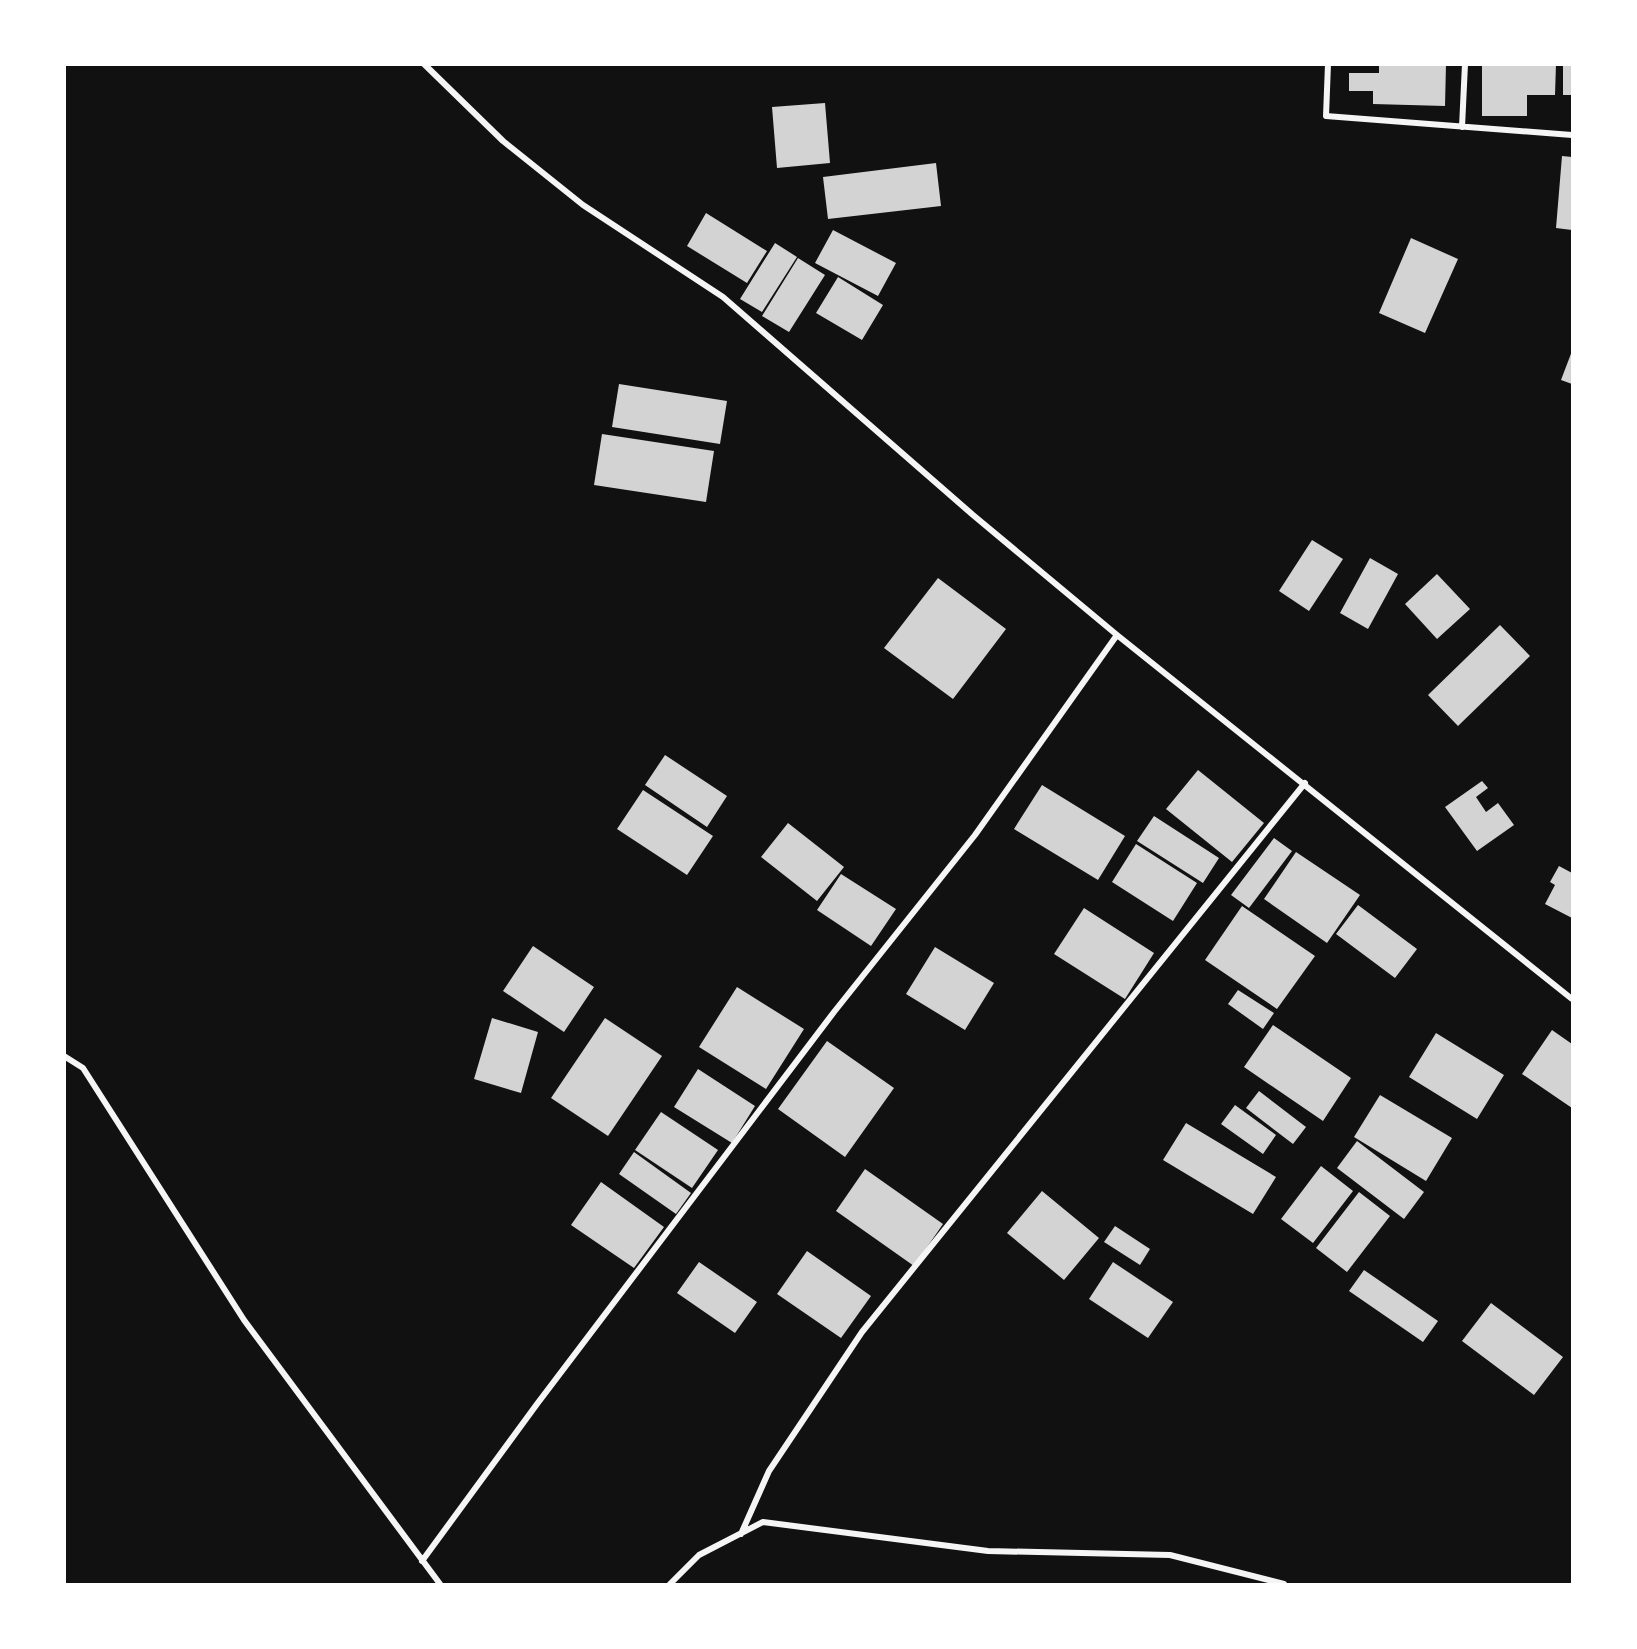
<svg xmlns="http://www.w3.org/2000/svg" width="1637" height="1649" font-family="'Asap Condensed',sans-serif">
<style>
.building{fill:#d3d3d3}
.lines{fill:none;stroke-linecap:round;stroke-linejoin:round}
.minor{stroke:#f5f5f5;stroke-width:6}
</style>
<rect width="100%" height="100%" fill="#111"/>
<path class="building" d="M1379 64H1446L1445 106 1373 104V91H1349V73H1379Z
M1482 64H1556L1555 95H1527V116H1482Z
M1563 64H1572V95H1563Z
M825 103 830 163 777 168 772 107Z
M1562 156 1572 157V230L1556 228Z
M936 163 941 206 828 219 823 177Z
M706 213 767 251 747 283 687 246Z
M833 230 896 263 878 296 815 263Z
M1411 238 1458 259 1425 333 1379 313Z
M775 243 797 257 762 312 740 299Z
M798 258 825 275 789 332 762 316Z
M838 277 883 305 862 340 816 313Z
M1572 351V384L1561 380Z
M619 384 727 401 720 444 612 427Z
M602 434 714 451 706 502 594 485Z
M1312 540 1343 559 1309 611 1279 591Z
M1370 558 1398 574 1368 629 1340 613Z
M1437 574 1470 609 1437 639 1405 604Z
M938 578 1006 629 953 699 884 648Z
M1500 625 1530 656 1458 726 1428 695Z
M665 755 727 796 707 827 645 785Z
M1198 770 1264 823 1232 862 1166 809Z
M1482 781 1488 788 1476 797 1486 812 1498 803 1514 825 1477 851 1445 807Z
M1042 785 1125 836 1098 880 1014 829Z
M643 790 713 836 687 875 617 829Z
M1154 816 1219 858 1203 883 1137 841Z
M788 823 844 867 817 901 761 857Z
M1274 838 1292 851 1249 908 1231 895Z
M1136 844 1197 883 1173 921 1112 882Z
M1296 852 1360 895 1327 943 1264 899Z
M1559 866 1572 873V918L1545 904 1555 885 1550 882Z
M841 874 896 909 871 946 817 910Z
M1358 905 1417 949 1395 978 1336 934Z
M1242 906 1315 956 1277 1009 1205 960Z
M1084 908 1154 953 1125 999 1054 954Z
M533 946 594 987 564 1032 503 991Z
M935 947 994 983 965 1030 906 994Z
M737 987 804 1029 766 1089 699 1047Z
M1238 990 1274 1013 1263 1029 1228 1004Z
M492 1018 538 1032 521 1093 474 1079Z
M605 1018 662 1056 608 1136 551 1098Z
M1273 1025 1351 1078 1323 1121 1244 1067Z
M1552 1030 1572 1044V1108L1522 1074Z
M1436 1033 1504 1075 1477 1119 1409 1077Z
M827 1041 894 1088 845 1157 778 1109Z
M698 1069 755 1106 732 1143 674 1107Z
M1259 1091 1306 1127 1293 1144 1246 1108Z
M1380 1095 1452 1138 1426 1181 1354 1137Z
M1235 1105 1276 1135 1263 1154 1221 1124Z
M661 1112 718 1150 692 1188 635 1150Z
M1186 1123 1276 1177 1253 1214 1163 1160Z
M1357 1141 1424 1192 1404 1219 1337 1168Z
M634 1152 691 1193 676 1214 619 1174Z
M1321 1166 1353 1191 1313 1243 1281 1219Z
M865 1169 943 1224 914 1266 836 1211Z
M601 1182 664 1227 634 1268 571 1225Z
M1042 1191 1099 1238 1064 1280 1007 1233Z
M1359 1192 1390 1216 1347 1272 1316 1248Z
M1115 1226 1150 1249 1140 1265 1104 1242Z
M807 1251 871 1296 841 1338 777 1294Z
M699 1262 757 1302 735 1333 677 1293Z
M1113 1262 1173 1302 1148 1338 1089 1299Z
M1364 1270 1438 1321 1423 1342 1349 1291Z
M1491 1303 1563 1357 1534 1395 1462 1341Z"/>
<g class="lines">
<path class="minor" d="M424 64 503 141 583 205 723 297 973 515 1117 635 1572 999
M1328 64 1326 116 1572 135
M1462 127 1465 64
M64 1056 83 1068 244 1320 440 1584
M741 1534 769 1471 862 1332 1305 783
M422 1561 537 1404 834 1012 975 835 1117 635
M670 1584 699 1555 763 1522 988 1551 1170 1555 1284 1584"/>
</g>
<rect width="1637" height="1649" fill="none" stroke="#ffffff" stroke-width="132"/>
</svg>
